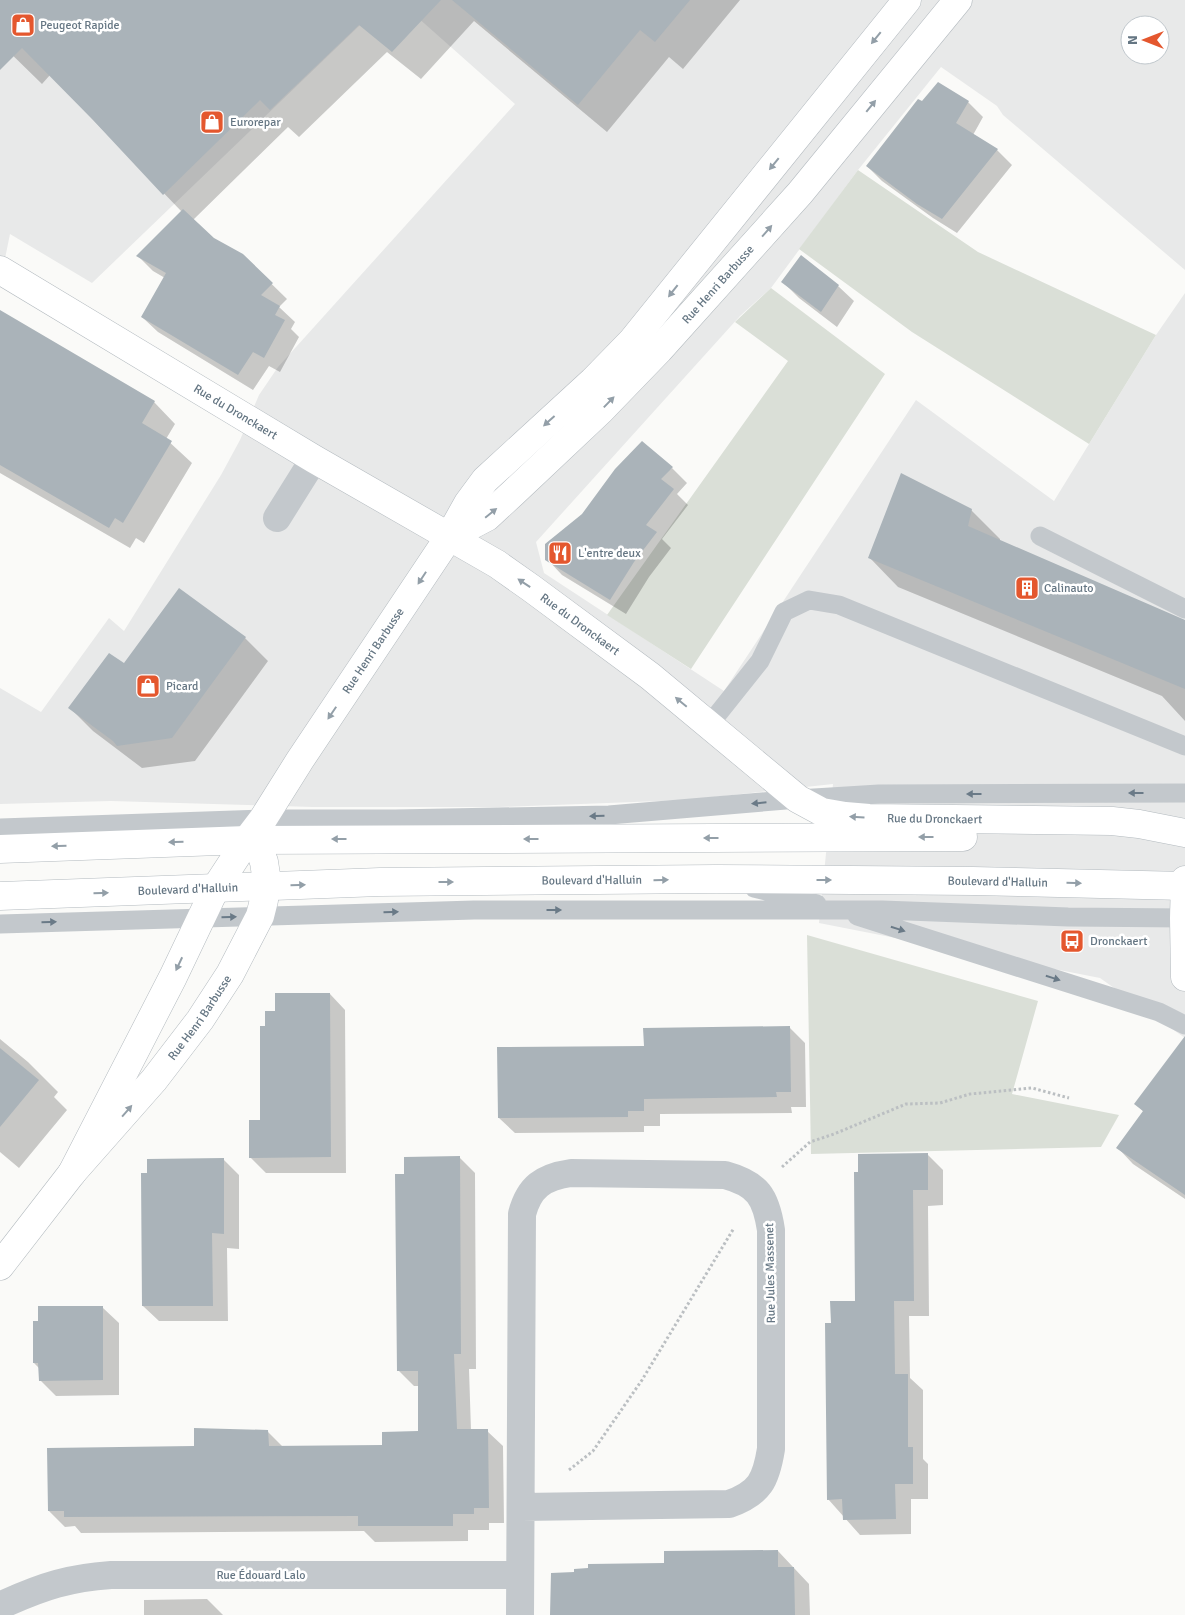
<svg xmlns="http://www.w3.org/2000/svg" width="1185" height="1615" font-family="Signika,sans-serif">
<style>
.built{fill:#e8e9e9;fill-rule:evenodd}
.green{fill:#dadfd7}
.shadow{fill:#0003}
.building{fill:#aab3b9}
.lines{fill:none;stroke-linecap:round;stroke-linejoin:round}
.secondary-casing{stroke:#b3babf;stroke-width:29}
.path{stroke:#bbbfc2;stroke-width:3;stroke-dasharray:2.5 2.5;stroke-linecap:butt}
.lane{stroke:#c3c8cc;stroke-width:19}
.street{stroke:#c3c8cc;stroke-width:28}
.secondary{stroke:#fff;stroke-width:28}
.oneway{fill:#939fa8}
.oneway2{fill:#6a7a87}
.labels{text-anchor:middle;stroke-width:5;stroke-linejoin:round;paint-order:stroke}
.poi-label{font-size:12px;fill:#657683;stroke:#fff;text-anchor:start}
.street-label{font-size:12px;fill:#657683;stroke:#fff}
</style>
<rect width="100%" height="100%" fill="#fafaf8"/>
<path class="built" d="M0 0H386L92 283 10 234 0 283Z
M398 0H1185V270L1003 115 997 106 941 67 858 170 771 288 740 316 536 542 544 573 724 691 916 400 1054 501 1156 335 1185 293V1038L1100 978 819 923 833 784 687 800 499 807H313L111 801 0 804V688L41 712 109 618 124 631 221 475 240 440 259 395 278 367 515 104ZM1130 25H1160V55H1130Z"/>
<path class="green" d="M858 170 978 252 1156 335 1089 444 912 332 799 249Z
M771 288 885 374 691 669 607 615 788 361 735 322Z
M807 935 1038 1001 1012 1094 1119 1115 1101 1147 811 1154Z"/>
<path class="shadow" d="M0 0H740L683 69 669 57 607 132 474 21 421 79 387 52 299 137 288 127 193 220 213 239 242 255 287 299 279 307 295 322 291 329 299 337 280 372 269 366 253 390 158 332 142 317 165 278 153 271 138 256 182 212 50 75 42 84 0 43Z
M968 102 983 117 973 135 997 150 1012 165 957 233 933 218 882 181 867 166 922 103Z
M783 282 838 286 854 301 837 327 799 298Z
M0 312 154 402 175 424 166 439 192 463 144 543 136 538 130 548 0 473Z
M672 468 687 483 677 494 688 505 662 539 671 548 649 577 626 614 562 575 547 559Z
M971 510 1000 539V541L1185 621V721L1162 696 898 587 869 557Z
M245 638 268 661 195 761 142 768 93 731 70 708 124 665Z
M330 994 345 1010 346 1173H266L250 1157 261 1121 267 1027 276 1012Z
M790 1028 805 1043 806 1107H791L792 1113 660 1114V1126H644V1132L515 1133 499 1118 645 1047Z
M0 1039 28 1062 58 1092 54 1097 67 1110 19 1168 0 1152Z
M1185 1048V1199L1133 1164 1118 1148 1144 1112 1136 1104Z
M927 1154 943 1170V1205L928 1206 929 1316H909L910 1378 923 1390V1459L928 1464V1499H911V1534L860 1535 828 1499 832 1324 856 1302Z
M459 1157 475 1173 476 1369H469L471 1431H487L503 1446 504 1523H489V1530H468V1541L375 1542 364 1531 81 1533 75 1526 65 1527 49 1511 196 1448 267 1431 283 1447 383 1446 419 1433V1386H414L398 1370 405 1175Z
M224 1160 239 1175V1249L227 1248 228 1321H159L143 1306Z
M103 1308 119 1323V1395L56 1396 40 1380 39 1368 34 1363Z
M778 1551 809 1584 810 1615H551L575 1574Z
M207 1599 223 1615H144V1600Z"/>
<path class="building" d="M0 0H441L392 52 359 25 270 110 260 100 163 195 93 120 22 48 0 70Z
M452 0H690L655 42 640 30 578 105Z
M938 82 969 101 956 123 998 149 942 219 917 204 866 166 918 99 922 101Z
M183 209 214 238 243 254 273 283 261 295 280 306 275 315 285 320 264 358 253 352 238 375 141 317 166 273 136 256Z
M801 255 839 285 821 312 781 282Z
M0 310 155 401 142 423 172 441 123 523 115 518 109 528 0 465Z
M642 441 673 467 661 479 674 489 646 525 657 532 634 562 610 600 545 560V544L582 514 615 469Z
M901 473 972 509 968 526 1185 620V689L868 558Z
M179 588 246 637 172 738 117 746 113 741 68 708 109 653 124 663Z
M275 993H330L331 1157 249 1158V1120H260V1026H265V1011H275Z
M790 1026 791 1092H776L777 1097 644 1099V1111H628V1117L498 1118 497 1047 644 1046 643 1028Z
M1185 1036V1195L1116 1148 1143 1111 1134 1104Z
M0 1048 39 1080 0 1127Z
M928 1153V1190H913L914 1301H894L895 1374H908V1447H913V1484H895L896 1519 843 1520 842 1499 827 1500 825 1323H831L830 1301H855L854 1172H858V1154Z
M460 1156 461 1354H454L457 1429H488L489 1508H474V1514H453V1526H358V1516L64 1517V1511H48L47 1448 194 1446V1428L268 1430 269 1446 382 1445V1432L418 1431V1371H397L395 1174H404V1157Z
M224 1158V1234L212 1233 213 1306H142L141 1173H147V1159Z
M38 1306H103V1380L39 1381 38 1363H33V1321H38Z
M778 1550V1567H794L795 1615H550L551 1573 574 1572V1569L588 1568V1564L664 1563V1551Z"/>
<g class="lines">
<g class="secondary-casing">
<g id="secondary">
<path id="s1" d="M0 270 314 459 497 564 531 588 650 676 798 799 822 812 845 816 869 818 1112 821 1139 824 1185 833"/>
<path id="s2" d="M449 537 487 517 513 493 601 410 659 350 800 193 958 0"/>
<path d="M0 849 247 840 963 837"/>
<path d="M1185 880 1184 918 1185 977"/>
<path id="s3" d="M0 896 380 882 716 879 973 881 1185 886"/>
<path id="s4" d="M72 1173 173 977 215 889 247 840 263 819 300 760 449 537 468 503 485 480 593 381 632 341 907 0"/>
<path id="s5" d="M0 1266 72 1173 154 1080 200 1020 230 974 260 916 264 900 266 875 264 862 259 848 247 840"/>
</g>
</g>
<path class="path" d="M782 1167 810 1142 834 1134 906 1104 940 1103 970 1094 1032 1088 1069 1098
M569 1470 593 1451 642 1380 734 1228"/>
<path class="lane" d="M1040 536 1185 609
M709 725 760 661 784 612 809 600 839 605 1185 746
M0 828 263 819H395L609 815 798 799 879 794 1185 793
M754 888 817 904
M857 916 1159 1012 1185 1025
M0 924 474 910H882L1068 917 1185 918"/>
<path class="street" d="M277 518 314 459
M6 1603C44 1586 69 1578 111 1575H520
M520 1615 522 1214C529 1187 543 1177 571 1173L725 1175C758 1184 766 1197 771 1230V1449C766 1480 760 1493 729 1504L522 1507"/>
<use href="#secondary" class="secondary"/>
</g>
<defs><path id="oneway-solid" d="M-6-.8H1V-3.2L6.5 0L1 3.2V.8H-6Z" transform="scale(1.25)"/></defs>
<g class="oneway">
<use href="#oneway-solid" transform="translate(876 38) rotate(129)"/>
<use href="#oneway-solid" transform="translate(871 106) rotate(-51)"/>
<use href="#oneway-solid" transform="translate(774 164) rotate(129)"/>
<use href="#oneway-solid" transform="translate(767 231) rotate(-49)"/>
<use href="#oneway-solid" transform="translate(673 291) rotate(128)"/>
<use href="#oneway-solid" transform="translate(609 402) rotate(-46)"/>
<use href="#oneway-solid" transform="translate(549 421) rotate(138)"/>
<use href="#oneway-solid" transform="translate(491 513) rotate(-39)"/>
<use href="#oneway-solid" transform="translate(422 578) rotate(123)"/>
<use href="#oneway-solid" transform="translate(524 583) rotate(-146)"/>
<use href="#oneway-solid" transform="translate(681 702) rotate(-140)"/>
<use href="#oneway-solid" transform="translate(332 713) rotate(124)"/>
<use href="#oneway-solid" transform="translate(857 817) rotate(-177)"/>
<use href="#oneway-solid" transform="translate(926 837) rotate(180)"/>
<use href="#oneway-solid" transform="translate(711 838) rotate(180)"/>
<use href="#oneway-solid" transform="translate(339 839) rotate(180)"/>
<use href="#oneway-solid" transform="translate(531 839) rotate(180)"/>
<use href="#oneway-solid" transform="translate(176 842) rotate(178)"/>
<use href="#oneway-solid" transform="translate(59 846) rotate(178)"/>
<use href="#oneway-solid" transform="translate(661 880) rotate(-1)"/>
<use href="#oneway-solid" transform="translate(824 880)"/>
<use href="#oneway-solid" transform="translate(446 882)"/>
<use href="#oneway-solid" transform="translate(1074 883) rotate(1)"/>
<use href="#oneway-solid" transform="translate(298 885) rotate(-2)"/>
<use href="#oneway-solid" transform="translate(101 893) rotate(-2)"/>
<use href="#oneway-solid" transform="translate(179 964) rotate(115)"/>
<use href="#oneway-solid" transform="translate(127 1111) rotate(-49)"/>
</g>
<g class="oneway2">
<use href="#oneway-solid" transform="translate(1136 793) rotate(180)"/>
<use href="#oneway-solid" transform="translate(974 794) rotate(180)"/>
<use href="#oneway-solid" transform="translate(759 803) rotate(174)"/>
<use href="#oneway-solid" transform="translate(597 816) rotate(178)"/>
<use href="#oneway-solid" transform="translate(554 910)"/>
<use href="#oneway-solid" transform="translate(391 912) rotate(-2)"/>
<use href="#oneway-solid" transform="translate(229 917) rotate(-2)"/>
<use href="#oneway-solid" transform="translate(49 922) rotate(-2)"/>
<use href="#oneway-solid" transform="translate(898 929) rotate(18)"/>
<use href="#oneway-solid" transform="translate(1053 978) rotate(17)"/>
</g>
<defs>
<g id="shop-square" transform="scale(1.25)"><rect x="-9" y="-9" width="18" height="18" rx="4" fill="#e4572e" stroke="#fff"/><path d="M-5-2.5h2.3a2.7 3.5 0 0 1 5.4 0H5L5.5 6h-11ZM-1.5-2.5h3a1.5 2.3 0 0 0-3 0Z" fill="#fff"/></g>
<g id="restaurant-square" transform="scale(1.25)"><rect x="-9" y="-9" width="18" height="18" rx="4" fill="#e4572e" stroke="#fff"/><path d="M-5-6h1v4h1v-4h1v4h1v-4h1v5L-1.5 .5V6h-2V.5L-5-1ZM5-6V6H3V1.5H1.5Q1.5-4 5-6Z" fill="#fff"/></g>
<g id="building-square" transform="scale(1.25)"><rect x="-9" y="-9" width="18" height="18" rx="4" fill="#e4572e" stroke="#fff"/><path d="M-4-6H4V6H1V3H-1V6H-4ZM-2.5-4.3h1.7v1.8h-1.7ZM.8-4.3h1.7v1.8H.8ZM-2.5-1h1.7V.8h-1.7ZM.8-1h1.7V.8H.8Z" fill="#fff"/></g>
<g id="bus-square" transform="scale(1.25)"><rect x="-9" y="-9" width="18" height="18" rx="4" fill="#e4572e" stroke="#fff"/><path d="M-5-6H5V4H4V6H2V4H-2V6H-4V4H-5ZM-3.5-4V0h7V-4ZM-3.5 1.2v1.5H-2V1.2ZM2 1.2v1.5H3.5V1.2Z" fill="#fff"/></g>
</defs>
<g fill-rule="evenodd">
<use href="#shop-square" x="23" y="25"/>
<use href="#shop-square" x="212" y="122"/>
<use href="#restaurant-square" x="560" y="553"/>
<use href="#building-square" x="1027" y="588"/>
<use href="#shop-square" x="148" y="686"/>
<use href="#bus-square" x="1072" y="941"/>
</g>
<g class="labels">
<g class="poi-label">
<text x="40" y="29">Peugeot Rapide</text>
<text x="230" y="126">Eurorepar</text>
<text x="578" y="557">L'entre deux</text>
<text x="1044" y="592">Calinauto</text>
<text x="166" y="690">Picard</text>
<text x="1090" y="945">Dronckaert</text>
</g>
<g class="street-label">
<text dy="4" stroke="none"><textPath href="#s2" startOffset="371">Rue Henri Barbusse</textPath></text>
<text dy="4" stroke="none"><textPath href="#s1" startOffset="275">Rue du Dronckaert</textPath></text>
<text dy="4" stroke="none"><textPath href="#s1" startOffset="680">Rue du Dronckaert</textPath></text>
<text dy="4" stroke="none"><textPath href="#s4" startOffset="604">Rue Henri Barbusse</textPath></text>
<text dy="4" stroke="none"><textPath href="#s1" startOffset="1100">Rue du Dronckaert</textPath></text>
<text dy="4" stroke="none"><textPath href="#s3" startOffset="592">Boulevard d'Halluin</textPath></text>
<text dy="4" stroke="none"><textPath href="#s3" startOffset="998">Boulevard d'Halluin</textPath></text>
<text dy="4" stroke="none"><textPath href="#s3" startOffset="188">Boulevard d'Halluin</textPath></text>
<text dy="4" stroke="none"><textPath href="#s5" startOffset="319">Rue Henri Barbusse</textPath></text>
<text transform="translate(770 1273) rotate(-91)" y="4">Rue Jules Massenet</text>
<text x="261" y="1579">Rue Édouard Lalo</text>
</g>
</g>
<g transform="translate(1145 40) rotate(270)"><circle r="24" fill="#ffffff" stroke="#c1c8cd"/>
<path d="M0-4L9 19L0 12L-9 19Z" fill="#e4572e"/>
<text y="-8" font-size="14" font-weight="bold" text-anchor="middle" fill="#657683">N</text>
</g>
</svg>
